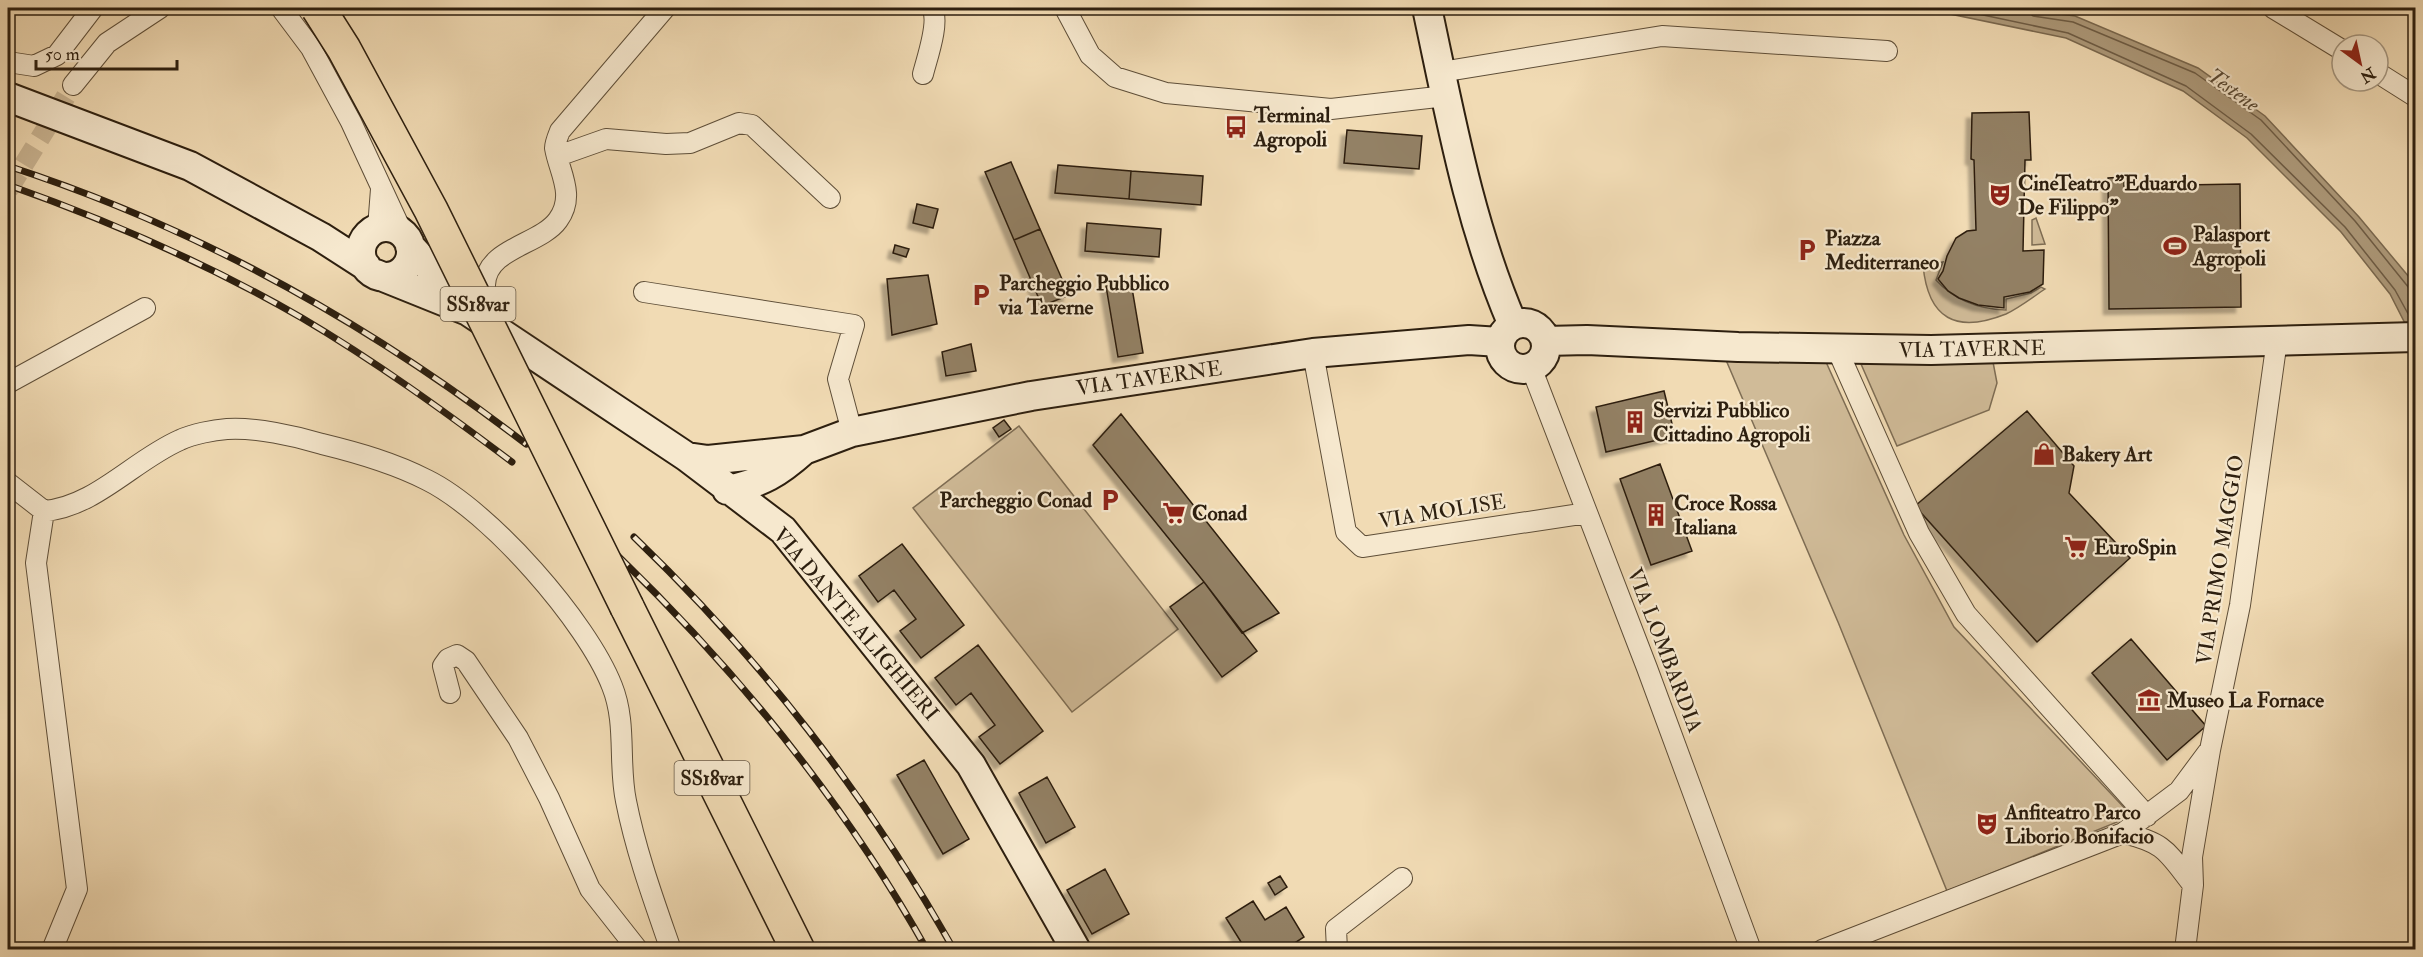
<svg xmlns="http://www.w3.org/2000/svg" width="2423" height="957" font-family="'IM FELL Double Pica',serif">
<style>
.green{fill:#d0bb98;stroke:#7e6d54;stroke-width:1.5}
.water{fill:#ae9b7c;stroke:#7a6950;stroke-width:1.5}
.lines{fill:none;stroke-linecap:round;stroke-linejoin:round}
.shore{stroke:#6e5d46;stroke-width:1.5}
.stream{stroke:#7a6950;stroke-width:6}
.building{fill:#938165;stroke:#2d1f0f;stroke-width:1.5;filter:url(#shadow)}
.street-tunnel{stroke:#cab593;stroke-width:20;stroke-dasharray:20 10;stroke-linecap:butt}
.street-casing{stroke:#5e4e38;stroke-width:22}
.secondary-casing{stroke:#2d1f0f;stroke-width:32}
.highway-casing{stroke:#2d1f0f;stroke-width:36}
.street{stroke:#f6e8ce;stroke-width:20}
.secondary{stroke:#f6e8ce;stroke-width:28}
.highway{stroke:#f1dbb4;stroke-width:33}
.rail-casing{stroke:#2d1f0f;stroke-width:7}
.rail{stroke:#f6e8ce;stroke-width:4.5;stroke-dasharray:14;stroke-linecap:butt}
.highway-bridge-casing{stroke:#2d1f0f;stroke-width:36;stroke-linecap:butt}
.highway-bridge{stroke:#f1dbb4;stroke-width:33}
.labels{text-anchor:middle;stroke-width:4.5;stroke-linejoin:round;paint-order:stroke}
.shield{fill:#f6e8ce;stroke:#695b48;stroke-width:1.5}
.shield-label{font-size:20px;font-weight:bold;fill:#2d1f0f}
.poi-label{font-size:21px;font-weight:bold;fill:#2d1f0f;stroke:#f6e8ce;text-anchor:start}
.street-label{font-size:21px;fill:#2d1f0f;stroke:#f6e8ce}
.water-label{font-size:22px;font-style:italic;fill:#5a4a35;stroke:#f6e8ce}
</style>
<defs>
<filter id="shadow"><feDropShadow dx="-5.5" dy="5.5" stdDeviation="1.5" flood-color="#0004"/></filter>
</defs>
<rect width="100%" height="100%" fill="#f1dbb4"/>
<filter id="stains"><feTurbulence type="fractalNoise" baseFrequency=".00333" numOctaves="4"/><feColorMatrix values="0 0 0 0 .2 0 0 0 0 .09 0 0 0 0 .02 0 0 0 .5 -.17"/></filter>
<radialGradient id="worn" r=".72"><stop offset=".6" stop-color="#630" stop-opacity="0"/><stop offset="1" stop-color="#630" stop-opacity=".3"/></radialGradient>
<path class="green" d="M2036 218 2045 244 2032 245V220Z
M1943 262 1936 280C1955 301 1978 309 2006 310V299L2031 293 2041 287 2045 289C2033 297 2019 308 2006 314 1956 334 1928 319 1923 265Z
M1726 360 1826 362 1904 535 1954 627 2132 816 1947 891 1838 622Z
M1993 362 1997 383 1989 410 1897 446 1861 364Z
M1019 426 1178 629 1072 712 913 508Z"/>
<path class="water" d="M1921 8H2014L2075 16 2198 68 2265 116 2359 217 2409 277 2415 289V343L2390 294 2341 232 2247 138 2183 91 2066 38Z"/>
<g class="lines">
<path class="shore" d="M1950 8 2068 33 2186 86 2251 134 2345 227 2395 290 2412 321
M2028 8 2029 13 2033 16 2073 22 2195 73 2261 120 2355 221 2409 288 2416 291"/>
<path class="stream" d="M1457 8H1483"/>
</g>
<path class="building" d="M2029 112 2031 160H2025L2023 251 2044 250 2043 284 2030 292 2004 297V308L1978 305 1959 298 1948 291 1938 279 1943 271 1947 256 1956 238 1967 231 1976 230 1974 160 1971 159 1972 113Z
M1347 130 1422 136 1419 169 1344 163Z
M1011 162 1040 229 1014 240 985 172Z
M1058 165 1131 171 1129 199 1055 193Z
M1131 171 1203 176 1201 205 1129 199Z
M2124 177V186L2240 184 2241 307 2109 309 2108 178Z
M917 204 938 209 933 228 913 223Z
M1087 223 1161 229 1159 257 1085 251Z
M1040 229 1069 295 1042 306 1014 240Z
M895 245 909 249 906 257 893 253Z
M928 275 937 324 892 335 887 279Z
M1131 282 1143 353 1118 357 1106 286Z
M971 344 976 371 946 376 942 352Z
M1664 391 1675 436 1606 452 1596 407Z
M2027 411 2074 466 2069 493 2130 558 2037 642 1915 506Z
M1121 414 1279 613 1242 633 1204 582 1093 445Z
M1004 420 1011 429 999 437 993 428Z
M1660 464 1692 551 1651 565 1620 479Z
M902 544 964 625 921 658 900 631 916 619 894 590 878 602 859 576Z
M1204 582 1257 651 1222 677 1170 607Z
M2131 639 2206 726 2167 760 2092 673Z
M978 645 1043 731 1000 764 979 737 995 725 971 693 956 705 935 678Z
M924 760 969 839 943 854 897 775Z
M1047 777 1075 827 1046 843 1019 793Z
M1105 869 1129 914 1092 934 1067 890Z
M1280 876 1287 887 1275 895 1268 883Z
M1253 901 1265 920 1286 907 1304 937 1284 950H1246L1226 918Z"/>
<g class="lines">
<path class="street-tunnel" d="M8 190 73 85"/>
<g class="street-casing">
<path id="street" d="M281 8 311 48 351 122 402 232
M1065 8 1090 55 1115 77 1166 93 1331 109 1446 96
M2273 8 2342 50
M8 62 34 66 57 55 93 8
M1441 72 1662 36 1887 51
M2378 73 2416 97
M923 74C927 58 940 22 932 8
M73 85 107 43 160 8
M558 156 606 139 666 144 690 143 739 123 752 125 830 198
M378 228 381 189
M644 292 854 325 838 379 852 432
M490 307C488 300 484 292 485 285 486 248 540 245 558 220 576 195 559 172 555 148 555 143 558 136 560 131L665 8
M1837 349 1919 533 1966 614 2147 816
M1313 353 1346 532 1362 547 1587 513
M1531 367 1647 668 1751 950
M8 383 145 308
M8 483 44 511C95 507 134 460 180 440 193 434 213 430 227 429 254 427 296 436 322 444 359 453 394 463 427 480 490 511 587 622 612 686 627 723 618 763 626 801 636 852 654 901 671 950
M44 511 36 563 77 889 52 950
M450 693 443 666 448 659 457 655 466 661 518 738 549 798 590 889 638 950
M2123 833C2166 843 2167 852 2193 885
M1337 950 1336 929 1402 878
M1822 950 2123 833 2179 791 2208 752
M2185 950 2193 885 2192 857 2210 750 2240 605 2277 340"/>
</g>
<g class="secondary-casing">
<path id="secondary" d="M1427 8C1450 115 1469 223 1513 325
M8 97 190 166 321 237 366 266
M361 252a25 25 0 1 1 50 0a25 25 0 1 1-50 0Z
M410 246 465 307
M376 274 468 311 687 457 783 530 971 765 1076 950
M1500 346a23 23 0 1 1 46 0a23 23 0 1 1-46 0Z
M1546 341 1587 340 1738 347 1931 350 2416 337
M687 457 708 460 804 450 852 432 1031 396 1313 353 1469 340 1500 342
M727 490C762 483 778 473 804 450"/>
</g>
<g class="highway-casing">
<path id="highway" d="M627 607 798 950"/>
</g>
<use href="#street" class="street"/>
<use href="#secondary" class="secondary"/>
<use href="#highway" class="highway"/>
<g class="rail-casing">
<path id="rail" d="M8 166C196 227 370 324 526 444
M8 185C110 221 208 264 302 318 375 361 444 411 512 462
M634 537C763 661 866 794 954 950
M618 556C738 672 845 803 927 950"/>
</g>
<use href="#rail" class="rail"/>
<g class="highway-bridge-casing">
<path id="highway-bridge" d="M318 8 344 49 431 210 627 607"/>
</g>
<use href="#highway-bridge" class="highway-bridge"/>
</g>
<defs>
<g id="bus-bare" transform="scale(1.8)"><path d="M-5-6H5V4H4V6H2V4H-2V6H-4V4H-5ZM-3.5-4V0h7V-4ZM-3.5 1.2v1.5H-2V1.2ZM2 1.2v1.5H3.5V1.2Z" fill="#8f2418" stroke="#f6e8ce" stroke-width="2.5" paint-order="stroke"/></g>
<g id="theatre-bare" transform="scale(1.8)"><path d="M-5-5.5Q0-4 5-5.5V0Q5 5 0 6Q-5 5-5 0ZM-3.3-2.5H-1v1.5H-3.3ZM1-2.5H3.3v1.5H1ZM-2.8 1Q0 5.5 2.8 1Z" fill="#8f2418" stroke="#f6e8ce" stroke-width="2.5" paint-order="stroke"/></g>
<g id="stadium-bare" transform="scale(1.8)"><path d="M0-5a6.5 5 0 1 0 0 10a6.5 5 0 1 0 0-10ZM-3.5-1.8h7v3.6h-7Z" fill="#8f2418" stroke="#f6e8ce" stroke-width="2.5" paint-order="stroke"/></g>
<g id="parking-bare" transform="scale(1.8)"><path d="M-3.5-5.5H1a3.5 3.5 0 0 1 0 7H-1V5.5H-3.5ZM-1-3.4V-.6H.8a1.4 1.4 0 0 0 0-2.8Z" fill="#8f2418" stroke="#f6e8ce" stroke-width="2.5" paint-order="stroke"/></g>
<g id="building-bare" transform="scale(1.8)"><path d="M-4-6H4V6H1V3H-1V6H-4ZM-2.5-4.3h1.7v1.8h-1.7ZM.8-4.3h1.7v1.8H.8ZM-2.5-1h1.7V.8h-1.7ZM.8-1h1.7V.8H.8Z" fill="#8f2418" stroke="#f6e8ce" stroke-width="2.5" paint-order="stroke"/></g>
<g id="shop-bare" transform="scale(1.8)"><path d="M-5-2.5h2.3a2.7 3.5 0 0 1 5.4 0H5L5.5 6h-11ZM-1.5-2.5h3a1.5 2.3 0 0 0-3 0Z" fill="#8f2418" stroke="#f6e8ce" stroke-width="2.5" paint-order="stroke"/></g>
<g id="supermarket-bare" transform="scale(1.8)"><path d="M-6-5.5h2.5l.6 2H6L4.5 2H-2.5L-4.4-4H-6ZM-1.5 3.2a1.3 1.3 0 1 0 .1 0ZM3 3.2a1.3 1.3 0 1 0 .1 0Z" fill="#8f2418" stroke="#f6e8ce" stroke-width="2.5" paint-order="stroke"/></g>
<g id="museum-bare" transform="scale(1.8)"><path d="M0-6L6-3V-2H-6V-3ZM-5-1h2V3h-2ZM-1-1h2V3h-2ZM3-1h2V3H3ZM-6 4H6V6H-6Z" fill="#8f2418" stroke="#f6e8ce" stroke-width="2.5" paint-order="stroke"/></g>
</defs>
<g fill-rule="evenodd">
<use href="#bus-bare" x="1236" y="127"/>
<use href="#theatre-bare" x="2000" y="195"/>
<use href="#stadium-bare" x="2175" y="246"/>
<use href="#parking-bare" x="1807" y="250"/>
<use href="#parking-bare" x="981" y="295"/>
<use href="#building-bare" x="1635" y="422"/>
<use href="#shop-bare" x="2044" y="454"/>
<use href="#parking-bare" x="1110" y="500"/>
<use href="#supermarket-bare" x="1174" y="513"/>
<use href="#building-bare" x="1656" y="515"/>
<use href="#supermarket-bare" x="2076" y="547"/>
<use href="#museum-bare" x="2149" y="700"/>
<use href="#theatre-bare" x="1987" y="824"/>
</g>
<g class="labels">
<g class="shield">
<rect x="440.5" y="287" width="75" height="34" rx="4.5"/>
<rect x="674.5" y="761" width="75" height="34" rx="4.5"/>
</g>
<g class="shield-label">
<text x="478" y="311">SS18var</text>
<text x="712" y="785">SS18var</text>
</g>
<g class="poi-label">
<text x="1254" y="122">Terminal<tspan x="1254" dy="24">Agropoli</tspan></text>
<text x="2018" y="190">CineTeatro "Eduardo<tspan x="2018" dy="24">De Filippo"</tspan></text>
<text x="2193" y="241">Palasport<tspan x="2193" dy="24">Agropoli</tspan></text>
<text x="1825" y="245">Piazza<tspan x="1825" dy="24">Mediterraneo</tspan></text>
<text x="999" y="290">Parcheggio Pubblico<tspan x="999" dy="24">via Taverne</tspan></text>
<text x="1653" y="417">Servizi Pubblico<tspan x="1653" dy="24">Cittadino Agropoli</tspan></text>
<text x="2062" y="461">Bakery Art</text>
<text x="1092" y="507" text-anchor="end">Parcheggio Conad</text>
<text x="1674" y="510">Croce Rossa<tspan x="1674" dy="24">Italiana</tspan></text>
<text x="1192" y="520">Conad</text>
<text x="2094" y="554">EuroSpin</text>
<text x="2167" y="707">Museo La Fornace</text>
<text x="2005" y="819">Anfiteatro Parco<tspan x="2005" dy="24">Liborio Bonifacio</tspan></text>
</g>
<g class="street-label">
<text transform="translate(1972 349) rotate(-1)" y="7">VIA TAVERNE</text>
<text transform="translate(1149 378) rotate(-8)" y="7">VIA TAVERNE</text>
<text transform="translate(1442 511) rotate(-9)" y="7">VIA MOLISE</text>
<text transform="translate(2220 560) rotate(-81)" y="7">VIA PRIMO MAGGIO</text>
<text transform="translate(856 624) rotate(50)" y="7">VIA DANTE ALIGHIERI</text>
<text transform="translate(1665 650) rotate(69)" y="7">VIA LOMBARDIA</text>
</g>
<g class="water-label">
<text transform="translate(2234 89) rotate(36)" y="8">Testene</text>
</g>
</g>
<rect width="2423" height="957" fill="none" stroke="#f1dbb4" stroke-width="30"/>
<rect x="9" y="9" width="2405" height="939" fill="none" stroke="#2d1f0f" stroke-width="3"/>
<rect x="15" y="15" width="2393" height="927" fill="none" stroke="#2d1f0f" stroke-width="1.5"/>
<g transform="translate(2360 63) rotate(147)"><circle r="28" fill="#f6e8ce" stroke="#a69882" stroke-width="1.5"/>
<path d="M0-4.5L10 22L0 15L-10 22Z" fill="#8f2418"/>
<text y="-9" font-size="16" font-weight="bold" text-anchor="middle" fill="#2d1f0f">N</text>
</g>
<path d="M36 60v9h141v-9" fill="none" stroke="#2d1f0f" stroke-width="3"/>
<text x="45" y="60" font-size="18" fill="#2d1f0f" stroke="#f6e8ce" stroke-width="4.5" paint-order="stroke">50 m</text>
<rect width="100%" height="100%" filter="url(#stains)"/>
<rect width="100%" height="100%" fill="url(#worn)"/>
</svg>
